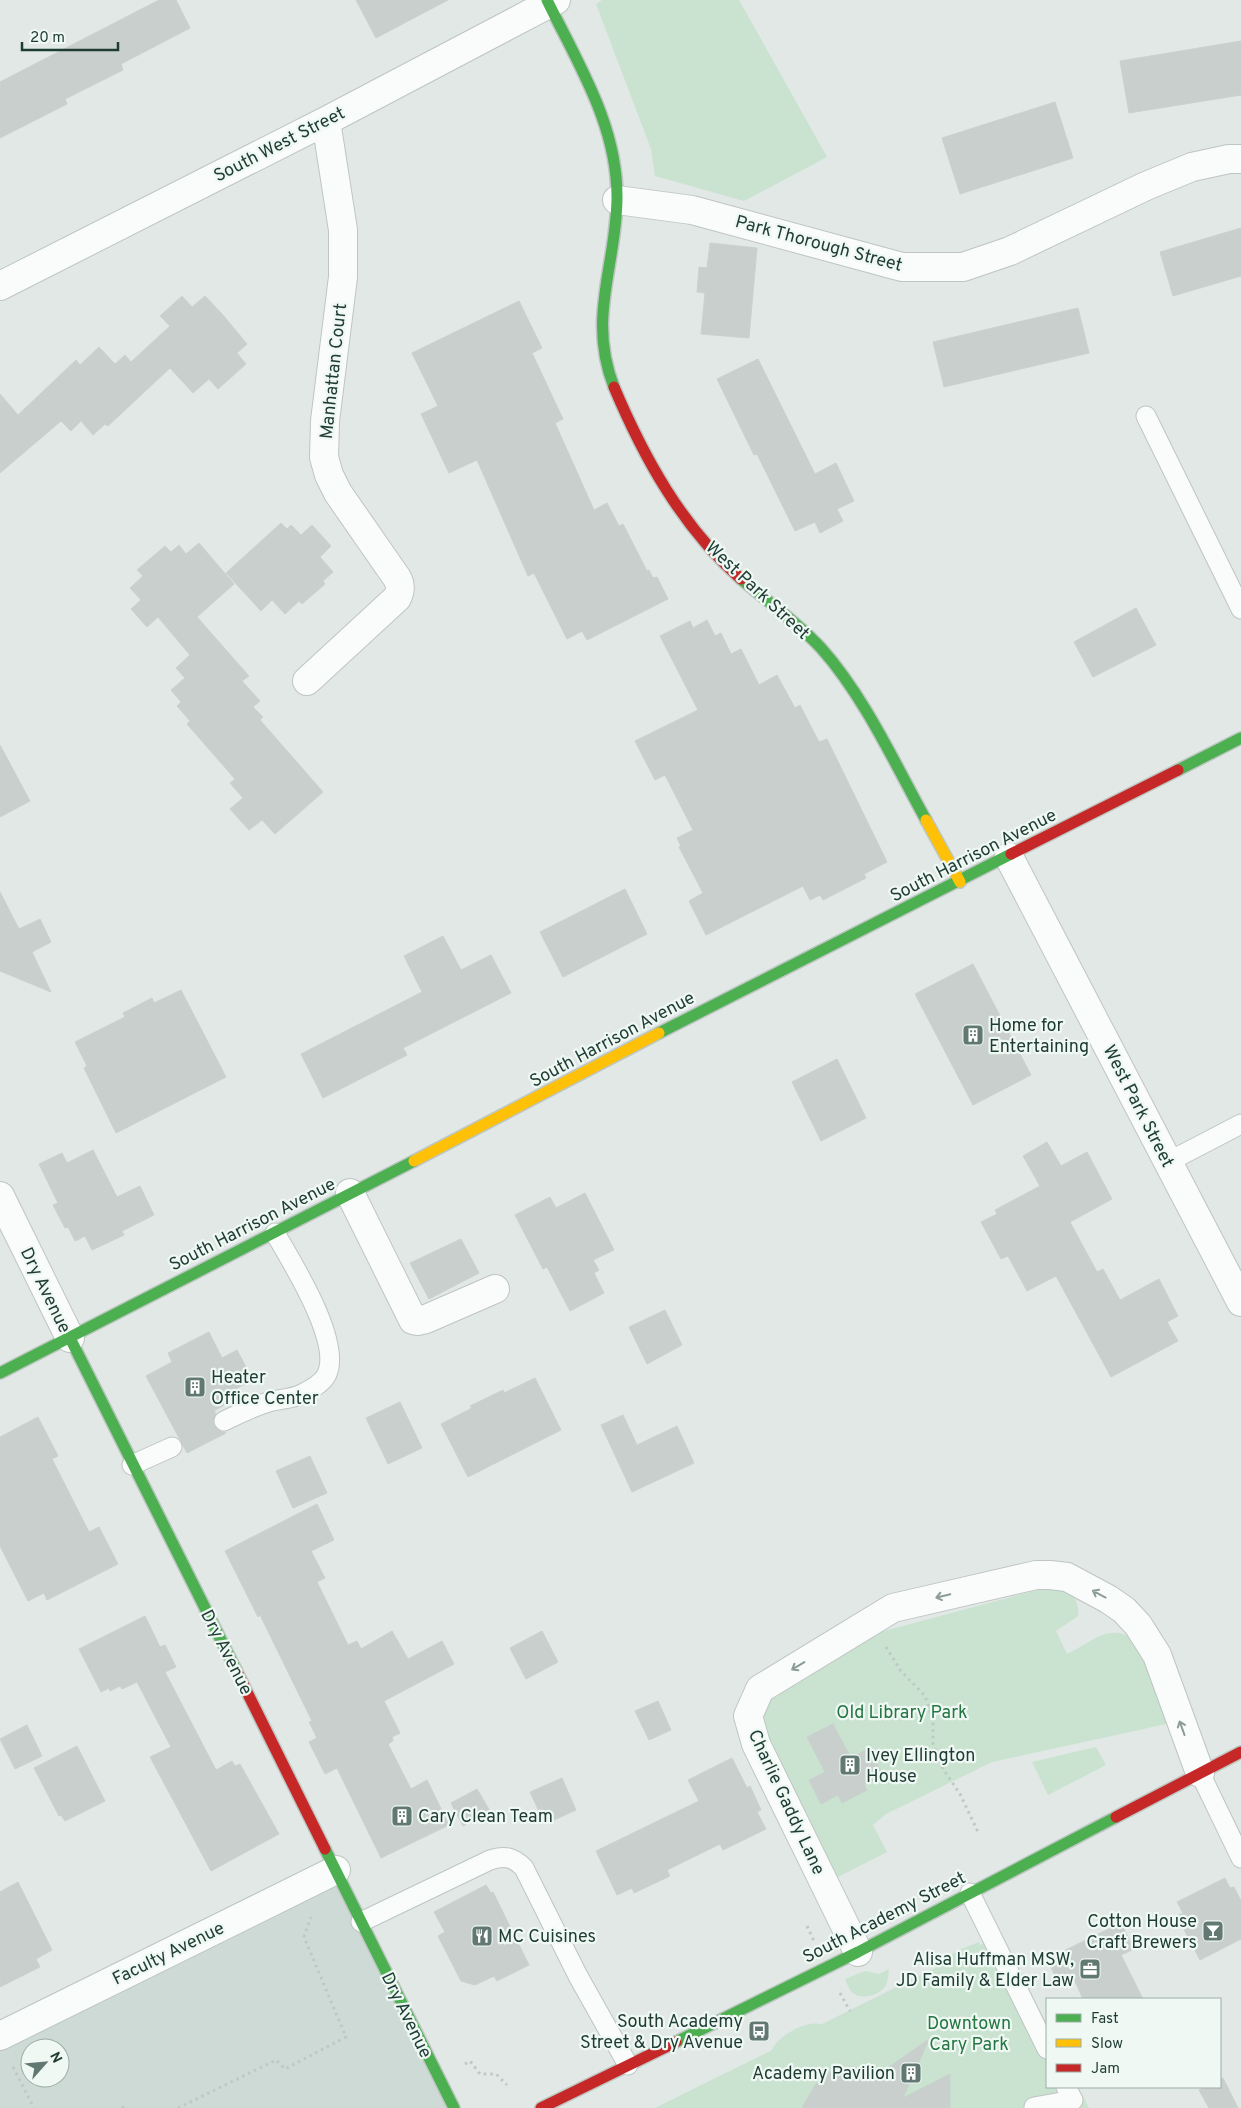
<svg xmlns="http://www.w3.org/2000/svg" width="1241" height="2108" font-family="Overpass,sans-serif">
<style>
.built{fill:#cedad5;fill-rule:evenodd}
.green{fill:#c9e3d0}
.building{fill:#c8cfcc;stroke:#cad1ce}
.lines{fill:none;stroke-linecap:round;stroke-linejoin:round}
.lane-casing{stroke:#bec5c2;stroke-width:21}
.street-casing{stroke:#bec5c2;stroke-width:30}
.fast-casing{stroke:#bdc6c2;stroke-width:14}
.slow-casing{stroke:#bdc6c2;stroke-width:14}
.jam-casing{stroke:#bdc6c2;stroke-width:14}
.path{stroke:#bfc8c6;stroke-width:3;stroke-dasharray:2.5 4;stroke-linecap:butt}
.lane{stroke:#fafcfb;stroke-width:19}
.street{stroke:#fafcfb;stroke-width:28}
.fast{stroke:#4caf50;stroke-width:11}
.slow{stroke:#ffc107;stroke-width:11}
.jam{stroke:#c62828;stroke-width:11}
.oneway{stroke:#8c9c98}
.labels{text-anchor:middle;stroke-width:4.5;stroke-linejoin:round;paint-order:stroke}
.street-label{font-size:18px;fill:#1e3c34;stroke:#eff8f3}
.poi-label{font-size:18px;fill:#1e3c34;stroke:#eff8f3;text-anchor:start}
.park-label{font-size:18px;fill:#257643;stroke:#eff8f3}
</style>
<rect width="100%" height="100%" fill="#e1e8e5"/>
<path class="built" d="M336 1870 454 2108H0V2036ZM30 2048H60V2078H30Z"/>
<path class="green" d="M602 0H739L827 157 744 201 655 176 651 149 596 4Z
M1049 1587C1068 1586 1080 1597 1078 1616L1056 1631 1067 1654C1093 1642 1112 1619 1139 1644L1171 1723 992 1762 886 1814 873 1825 887 1852 832 1880 759 1720 767 1698 869 1635Z
M1096 1747 1106 1765 1048 1795 1032 1762Z
M1002 1934 1047 2025V2087H1078L1089 2108H655L772 2050C776 2038 798 2026 810 2024 814 2023 819 2024 822 2024L939 1966C948 1953 964 1948 979 1942L980 1945Z
M889 1969C888 1975 888 1981 886 1985 880 1996 862 2000 853 1993 849 1990 847 1984 845 1979L865 1971 879 1974Z"/>
<path class="building" d="M159 0H176L190 28 121 64 123 70 65 99 67 104 0 138V82Z
M356 0H448L376 38Z
M1241 41V95L1129 113 1120 61Z
M1055 102 1073 158 960 194 942 138Z
M1241 228V276L1173 296 1160 252Z
M710 243 757 248 749 338 701 334 705 293 697 292 699 267 707 268Z
M182 296 192 307 205 296 223 315 247 344 237 353 246 364 218 389 209 379 193 393 170 368 108 426 105 424 93 435 81 421 71 431 61 421 0 473V394L18 415 76 360 80 365 99 347 115 364 125 355 131 362 170 326 160 316Z
M519 301 542 348 532 353 563 419 555 423 594 510 607 503 619 526 623 524 647 571 649 570 653 578 657 577 668 599 587 640 582 631 567 639 534 573 528 576 477 460 449 473 421 414 438 406 412 353Z
M1078 308 1089 353 944 387 933 342Z
M758 359 815 474 836 463 854 501 837 509 843 521 820 533 815 522 795 531 757 454 754 455 717 379Z
M281 523 287 529 291 525 301 535 312 525 331 546 320 557 333 572 323 581 325 584 302 604 299 601 285 614 272 600 261 611 226 573Z
M199 543 234 584 197 617 249 676 242 681 260 701 253 707 263 717 260 720 323 792 275 834 262 820 249 830 230 809 243 798 230 783 235 779 187 724 190 721 177 706 181 702 171 690 185 678 176 668 190 655 158 617 147 627 131 609 141 600 130 588 143 576 137 570 165 546 171 552 179 545 186 554Z
M1136 608 1156 645 1093 677 1074 642Z
M707 620 715 636 721 633 731 654 741 649 759 685 777 675 795 708 800 705 819 742 827 739 887 862 864 874 866 878 823 900 820 895 810 900 803 886 706 935 689 901 703 893 679 847 681 846 677 838 693 830 665 775 655 780 635 741 698 710 660 636 690 621 693 628Z
M0 745 30 801 0 817Z
M625 889 647 934 563 977 540 932Z
M0 892 19 929 40 919 51 942 32 952 51 992 0 971Z
M443 936 461 970 491 955 511 993 403 1048 407 1055 323 1098 301 1054 422 992 404 956Z
M973 964 1031 1075 973 1105 915 994Z
M181 990 226 1077 116 1133 84 1068 87 1066 75 1042 125 1017 123 1013 152 998 154 1003Z
M837 1059 866 1118 821 1141 792 1082Z
M1047 1142 1061 1166 1087 1152 1112 1199 1070 1222 1097 1272 1103 1269 1120 1300 1159 1279 1178 1316 1167 1322 1178 1341 1111 1377 1056 1276 1027 1291 1008 1256 1001 1259 981 1222 997 1214 995 1210 1040 1186 1023 1156Z
M93 1150 117 1197 140 1186 154 1215 122 1231 124 1235 92 1250 85 1236 75 1241 68 1227 65 1228 53 1205 58 1203 39 1164 62 1153 67 1163Z
M585 1193 614 1250 593 1260 599 1270 594 1273 604 1293 570 1311 547 1267 543 1269 515 1215 550 1197 556 1208Z
M461 1239 479 1273 429 1299 410 1263Z
M665 1310 682 1345 647 1364 629 1327Z
M209 1332 222 1358 237 1350 253 1380 224 1395 228 1403 214 1411 216 1414 213 1420 214 1426 218 1430 226 1433 187 1453 146 1376 172 1362 168 1353Z
M535 1378 561 1430 468 1477 441 1424 472 1408 470 1406 503 1390 504 1393Z
M400 1402 422 1448 388 1464 366 1418Z
M623 1415 637 1445 677 1426 694 1463 632 1492 601 1425Z
M38 1417 58 1456 52 1459 89 1532 99 1527 118 1564 47 1600 44 1593 28 1601 0 1546V1437Z
M310 1456 327 1493 293 1508 276 1471Z
M317 1504 334 1540 311 1551 325 1578 317 1582 348 1645 357 1641 361 1649 392 1631 408 1659 442 1641 454 1664 384 1701 400 1733 392 1737 393 1741 388 1744 411 1789 427 1780 449 1825 381 1858 337 1768 325 1774 309 1742 317 1738 309 1722 312 1721 260 1615 258 1617 225 1551Z
M145 1616 160 1647 165 1645 176 1667 165 1672 216 1770 232 1761 235 1766 240 1764 279 1834 211 1871 150 1757 171 1747 137 1682 122 1689 120 1686 110 1691 109 1688 101 1692 79 1649Z
M542 1631 558 1662 526 1679 510 1648Z
M658 1701 671 1730 649 1740 635 1711Z
M833 1724 851 1758 869 1748 883 1775 864 1785 867 1790 842 1803 838 1795 821 1804 809 1780 825 1772 807 1737Z
M27 1725 42 1756 15 1769 0 1739Z
M77 1746 105 1801 65 1821 61 1815 59 1816 34 1768Z
M732 1758 747 1788 750 1786 761 1810 757 1812 766 1829 723 1850 720 1844 667 1870 670 1876 634 1893 632 1888 617 1895 596 1851 699 1801 688 1780Z
M562 1778 576 1810 545 1824 530 1792Z
M477 1789 490 1811 463 1826 451 1803Z
M1225 1878 1230 1888 1234 1887 1241 1901V1939L1200 1960 1177 1916 1183 1913 1177 1902Z
M18 1882 52 1950 36 1959 40 1967 0 1987V1892Z
M486 1885 491 1893 493 1892 529 1965 497 1981 494 1976 475 1985 461 1981 438 1936 445 1932 434 1912Z
M1121 1923 1134 1949 1121 1955 1143 1999H1083L1074 1979 1060 1986 1047 1959Z
M929 2039 903 2098 950 2074V2108H802L815 2085 830 2072 842 2067H854L879 2074Z
M1223 2078 1238 2108H1209L1199 2090 1206 2087H1220V2079Z"/>
<g class="lines">
<g class="lane-casing">
<path id="lane" d="M1146 416 1241 609
M1168 1162 1241 1124
M224 1421C239 1414 254 1406 269 1402 280 1399 292 1399 302 1394 310 1390 322 1383 326 1376 344 1344 291 1261 275 1233
M132 1465 172 1447
M1200 1773 1241 1858
M970 1893 1047 2049
M361 1922 490 1860C505 1855 513 1857 524 1868L578 1976 628 2065
M1034 2107 1073 2100 1066 2087"/>
</g>
<g class="street-casing">
<path id="street" d="M617 200 692 210 902 267H963L1010 251 1146 186 1192 167 1229 159H1241
M0 286 326 121 556 0
M307 681 397 598C401 590 401 585 397 578L338 493 329 475 324 457 325 421 343 277V230L326 121
M1009 857 1241 1302
M350 1193 413 1320 417 1321 426 1319 495 1289
M0 1196 70 1338
M858 1952 756 1744 748 1716 760 1689 893 1608 1036 1575H1050L1067 1577 1108 1599 1124 1610 1138 1625 1157 1655 1200 1773
M0 2036 336 1870"/>
</g>
<g class="fast-casing">
<path id="fast" d="M547 0C578 64 618 126 617 199 616 267 587 318 614 387
M741 579C768 602 797 622 821 648 864 696 895 764 926 820
M1178 770 1241 738
M659 1033 1011 854
M70 1338 236 1670
M0 1373 414 1161
M325 1849 454 2108
M676 2042 858 1952 1116 1817"/>
</g>
<g class="slow-casing">
<path id="slow" d="M926 820 960 882
M414 1161 659 1033"/>
</g>
<g class="jam-casing">
<path id="jam" d="M614 387C644 458 682 527 741 579
M1011 854 1178 770
M236 1670 325 1849
M1116 1817 1241 1752
M541 2108 676 2042"/>
</g>
<path class="path" d="M886 1647 901 1671 925 1696 933 1720V1744L943 1769 960 1794 978 1832
M807 1926 814 1941
M840 1993 850 2011
M465 2064 470 2061 480 2074H496L507 2085
M13 2067 34 2108
M122 2108 126 2106 127 2108
M178 2108 276 2060 285 2069 346 2037 304 1937 311 1917"/>
<use href="#lane" class="lane"/>
<use href="#street" class="street"/>
<use href="#fast" class="fast"/>
<use href="#slow" class="slow"/>
<use href="#jam" class="jam"/>
</g>
<defs><path id="oneway-shaft" d="M-6 0H5M1.5-3L5.5 0L1.5 3" fill="none" stroke-width="1.6" stroke-linecap="round" stroke-linejoin="round" transform="scale(1.25)"/></defs>
<g class="oneway">
<use href="#oneway-shaft" transform="translate(1099 1594) rotate(-152)"/>
<use href="#oneway-shaft" transform="translate(943 1596) rotate(167)"/>
<use href="#oneway-shaft" transform="translate(798 1666) rotate(149)"/>
<use href="#oneway-shaft" transform="translate(1182 1728) rotate(-110)"/>
</g>
<defs>
<g id="building-square" transform="scale(1.125)"><rect x="-9" y="-9" width="18" height="18" rx="4" fill="#627872" stroke="#eff8f3"/><path d="M-4-6H4V6H1V3H-1V6H-4ZM-2.5-4.3h1.7v1.8h-1.7ZM.8-4.3h1.7v1.8H.8ZM-2.5-1h1.7V.8h-1.7ZM.8-1h1.7V.8H.8Z" fill="#fff"/></g>
<g id="bar-square" transform="scale(1.125)"><rect x="-9" y="-9" width="18" height="18" rx="4" fill="#627872" stroke="#eff8f3"/><path d="M-6-5H6L.8 .8V4.5H3.5V6h-7V4.5H-.8V.8Z" fill="#fff"/></g>
<g id="restaurant-square" transform="scale(1.125)"><rect x="-9" y="-9" width="18" height="18" rx="4" fill="#627872" stroke="#eff8f3"/><path d="M-5-6h1v4h1v-4h1v4h1v-4h1v5L-1.5 .5V6h-2V.5L-5-1ZM5-6V6H3V1.5H1.5Q1.5-4 5-6Z" fill="#fff"/></g>
<g id="office-square" transform="scale(1.125)"><rect x="-9" y="-9" width="18" height="18" rx="4" fill="#627872" stroke="#eff8f3"/><path d="M-6-3h4V-5.5h4V-3h4V5H-6ZM-1-4.5V-3h2v-1.5ZM-6 0V1H6V0Z" fill="#fff"/></g>
<g id="bus-square" transform="scale(1.125)"><rect x="-9" y="-9" width="18" height="18" rx="4" fill="#627872" stroke="#eff8f3"/><path d="M-5-6H5V4H4V6H2V4H-2V6H-4V4H-5ZM-3.5-4V0h7V-4ZM-3.5 1.2v1.5H-2V1.2ZM2 1.2v1.5H3.5V1.2Z" fill="#fff"/></g>
</defs>
<g fill-rule="evenodd">
<use href="#building-square" x="973" y="1035"/>
<use href="#building-square" x="195" y="1387"/>
<use href="#building-square" x="850" y="1765"/>
<use href="#building-square" x="402" y="1816"/>
<use href="#bar-square" x="1213" y="1931"/>
<use href="#restaurant-square" x="482" y="1936"/>
<use href="#office-square" x="1090" y="1969"/>
<use href="#bus-square" x="759" y="2031"/>
<use href="#building-square" x="911" y="2073"/>
</g>
<g class="labels">
<g class="street-label">
<text transform="translate(279 144) rotate(-27)" y="6">South West Street</text>
<text transform="translate(819 243) rotate(15)" y="6">Park Thorough Street</text>
<text transform="translate(333 371) rotate(-84)" y="6">Manhattan Court</text>
<text transform="translate(758 590) rotate(43)" y="6">West Park Street</text>
<text transform="translate(973 855) rotate(-27)" y="6">South Harrison Avenue</text>
<text transform="translate(612 1039) rotate(-28)" y="6">South Harrison Avenue</text>
<text transform="translate(1139 1106) rotate(63)" y="6">West Park Street</text>
<text transform="translate(252 1224) rotate(-27)" y="6">South Harrison Avenue</text>
<text transform="translate(46 1290) rotate(64)" y="6">Dry Avenue</text>
<text transform="translate(227 1652) rotate(63)" y="6">Dry Avenue</text>
<text transform="translate(787 1802) rotate(65)" y="6">Charlie Gaddy Lane</text>
<text transform="translate(884 1917) rotate(-27)" y="6">South Academy Street</text>
<text transform="translate(168 1953) rotate(-26)" y="6">Faculty Avenue</text>
<text transform="translate(407 2015) rotate(64)" y="6">Dry Avenue</text>
</g>
<g class="poi-label">
<text x="989" y="1031">Home for<tspan x="989" dy="21">Entertaining</tspan></text>
<text x="211" y="1383">Heater<tspan x="211" dy="21">Office Center</tspan></text>
<text x="866" y="1761">Ivey Ellington<tspan x="866" dy="21">House</tspan></text>
<text x="418" y="1822">Cary Clean Team</text>
<text x="1197" y="1927" text-anchor="end">Cotton House<tspan x="1197" dy="21">Craft Brewers</tspan></text>
<text x="498" y="1942">MC Cuisines</text>
<text x="1074" y="1965" text-anchor="end">Alisa Huffman MSW,<tspan x="1074" dy="21">JD Family &amp; Elder Law</tspan></text>
<text x="743" y="2027" text-anchor="end">South Academy<tspan x="743" dy="21">Street &amp; Dry Avenue</tspan></text>
<text x="895" y="2079" text-anchor="end">Academy Pavilion</text>
</g>
<g class="park-label">
<text x="902" y="1718">Old Library Park</text>
<text x="969" y="2029">Downtown<tspan x="969" dy="21">Cary Park</tspan></text>
</g>
</g>
<rect x="1046" y="1998" width="175" height="90" fill="#eff8f3" stroke="#9bada7"/>
<rect x="1056" y="2014" width="25" height="8" fill="#4caf50" stroke="#9bada7"/>
<text x="1091" y="2023" font-size="15" fill="#1e3c34">Fast</text>
<rect x="1056" y="2039" width="25" height="8" fill="#ffc107" stroke="#9bada7"/>
<text x="1091" y="2048" font-size="15" fill="#1e3c34">Slow</text>
<rect x="1056" y="2064" width="25" height="8" fill="#c62828" stroke="#9bada7"/>
<text x="1091" y="2073" font-size="15" fill="#1e3c34">Jam</text>
<g transform="translate(45 2063) rotate(63)"><circle r="24" fill="#eff8f3" stroke="#9bada7"/>
<path d="M0-4L9 19L0 12L-9 19Z" fill="#627872"/>
<text y="-8" font-size="14" font-weight="bold" text-anchor="middle" fill="#1e3c34">N</text>
</g>
<path d="M22 42v8h96v-8" fill="none" stroke="#1e3c34" stroke-width="2.5"/>
<text x="30" y="42" font-size="15" fill="#1e3c34" stroke="#eff8f3" stroke-width="4" paint-order="stroke">20 m</text>
</svg>
